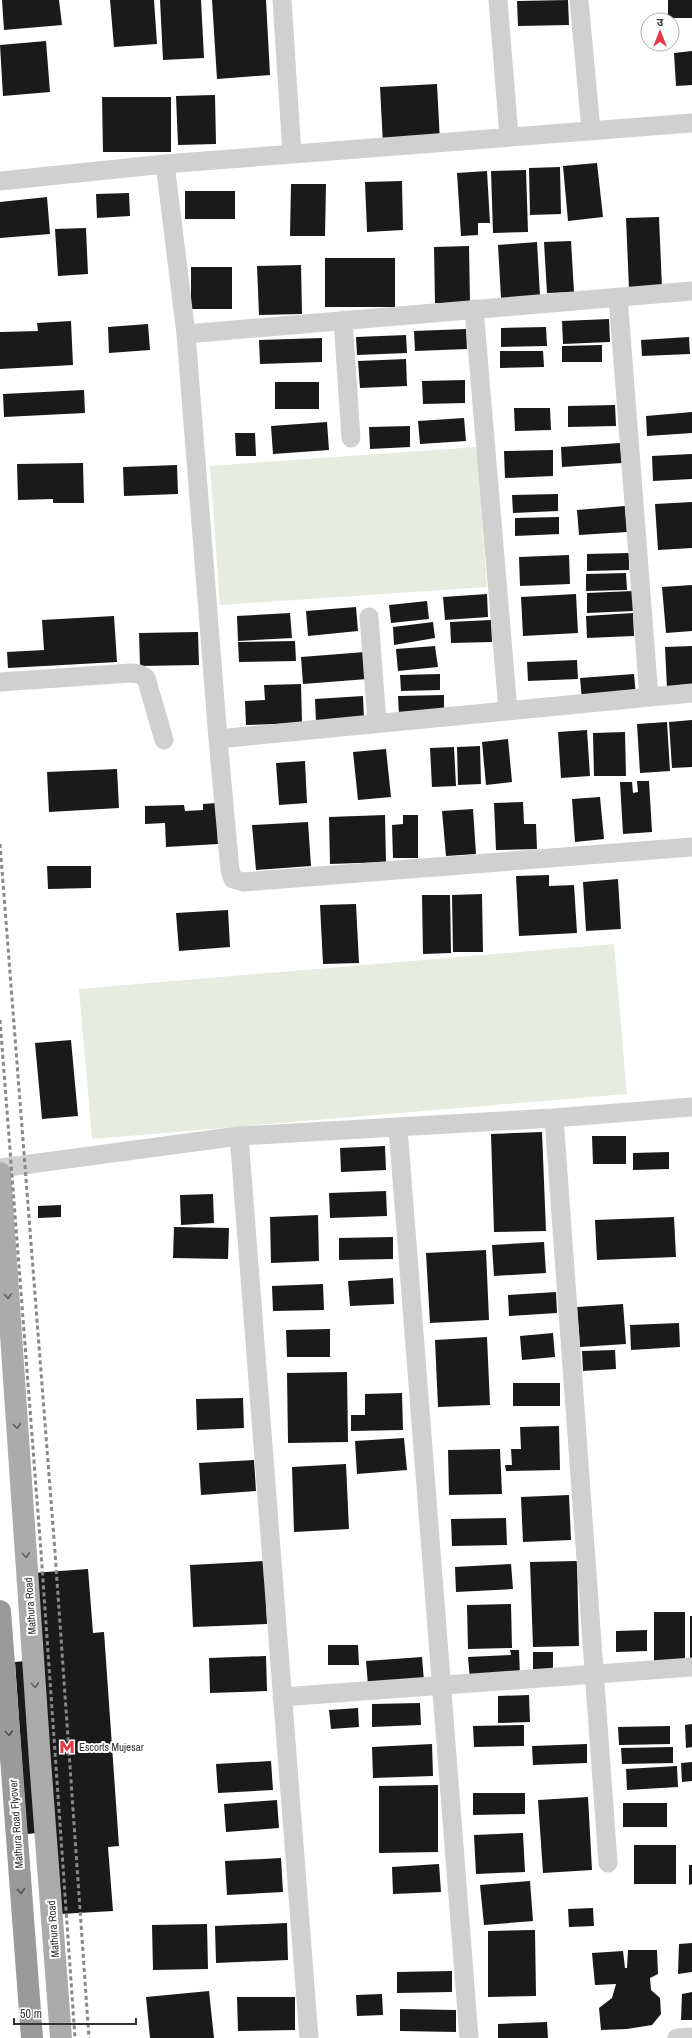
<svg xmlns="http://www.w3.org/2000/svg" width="692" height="2038" font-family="'Archivo Narrow','Noto Sans Devanagari',sans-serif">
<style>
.green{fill:#e6ecdf}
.building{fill:#1a1a1a}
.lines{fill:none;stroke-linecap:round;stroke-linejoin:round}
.minor{stroke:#d0d0d0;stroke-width:19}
.major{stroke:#ababab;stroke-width:22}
.rail{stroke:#888;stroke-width:3;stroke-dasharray:4 3;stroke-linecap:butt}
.highway-bridge{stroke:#9a9a9a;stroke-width:22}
.oneway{stroke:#636363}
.oneway2{stroke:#525252}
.labels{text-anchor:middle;stroke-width:4;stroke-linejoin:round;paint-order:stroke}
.street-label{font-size:11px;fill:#333;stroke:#fff}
.poi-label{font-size:11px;fill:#333;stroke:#fff;text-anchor:start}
</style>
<rect width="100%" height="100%" fill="#fff"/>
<path class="green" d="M477 447 487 587 220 605 210 466Z
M614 944 627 1094 92 1139 79 989Z"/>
<path class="building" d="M2 0H59L62 25 4 30Z
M110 0H154L157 44 114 47Z
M160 0H201L204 58 163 60Z
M212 0H266L270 75 217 79Z
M568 0 569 25 518 26 517 1Z
M668 0H692V18H668Z
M46 41 50 92 3 96 0 45Z
M692 51V85L676 86 674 53Z
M437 84 440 142 383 145 380 87Z
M215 95 216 144 178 145 176 96Z
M102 97H171V152H103Z
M597 163 603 217 568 221 563 166Z
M560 167 561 214 530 215 529 168Z
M526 170 528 232 493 233 491 171Z
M487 171 490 223H478V235L461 236 457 173Z
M402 181 403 230 367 232 365 182Z
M291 184H326L325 236H290Z
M185 191H235V219H185Z
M129 193 130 216 97 218 96 194Z
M47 197 50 234 0 238V202Z
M659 217 662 288 629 289 626 218Z
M86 228 88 274 58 276 55 229Z
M571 241 574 292 547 293 544 242Z
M537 242 540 296 501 298 498 245Z
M469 246 470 303H435L434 247Z
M325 258H395V307H325Z
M301 265 302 314 259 315 257 266Z
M191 267H232V309H191Z
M609 319 610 342 563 344 562 321Z
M71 321 73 365 0 369V332L38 331 37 323Z
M148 324 150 350 109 353 108 327Z
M546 327 547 346 501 347V328Z
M466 329 467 349 415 351 414 331Z
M406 335 407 353 357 355 356 337Z
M689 337 690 354 642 356 641 340Z
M322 338V362L260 364 259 340Z
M602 345V362H562V346Z
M500 351H543L544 367 500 368Z
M406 359 407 386 360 388 358 361Z
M465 380V403L423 404 422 381Z
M275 382H319V409H275Z
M84 390 85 413 4 417 3 394Z
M615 405 616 426 568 427V406Z
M514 408H550L551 430 515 431Z
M692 412V433L647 436 646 416Z
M464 418 466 441 420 444 418 421Z
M327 422 329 450 273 454 271 426Z
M410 426V447L370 449 369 427Z
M235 433H255L256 456H236Z
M620 443 622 463 562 467 561 447Z
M553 450V476L505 478 504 451Z
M692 454V479L653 481 652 456Z
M83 463 84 503H53V499L18 500 17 464Z
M177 465 178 494 124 496 123 467Z
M558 494V511L513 513 512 495Z
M692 502V548L658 550 655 504Z
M625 506 627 532 579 535 577 510Z
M559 517V534L515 536V518Z
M629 553V570L587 571V554Z
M569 555 570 584 520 586 519 557Z
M626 573 627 590 586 591V574Z
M692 585V631L666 633 662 587Z
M633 591 634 611 587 613V593Z
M487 594 488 617 445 620 443 597Z
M576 594 578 633 523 636 521 597Z
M427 601 429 619 391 623 389 605Z
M356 607 358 631 308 636 306 611Z
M290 613 292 638 238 641 237 616Z
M633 613 634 636 587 638 586 616Z
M114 616 117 662 8 668 7 652 44 650 42 620Z
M491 620 492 642 451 643 450 622Z
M433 622 435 638 394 645 393 627Z
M198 632 199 665 140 666 139 633Z
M295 641 296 661 239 662 238 642Z
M435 646 438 667 398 671 396 649Z
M692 646V688L667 689 665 647Z
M365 652 367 679 303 684 301 657Z
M577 660 578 679 528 681 527 662Z
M440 674V690L401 691 400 675Z
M634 674 636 696 582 700 580 678Z
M301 684 302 723 246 725 245 701 265 700 264 685Z
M444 695V714L399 715 398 696Z
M363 696 364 719 316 722 315 699Z
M692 720V767L672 768 669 722Z
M667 722 670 771 640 773 637 724Z
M587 730 590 776 561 778 558 732Z
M625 732 626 776H594L593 733Z
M508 739 512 782 486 785 482 742Z
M480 746 481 784 458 785 457 747Z
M454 747 456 786 432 787 430 748Z
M386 749 391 797 358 800 353 752Z
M305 761 307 803 279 805 276 763Z
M117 769 119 808 49 812 47 772Z
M637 781H649L652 832 623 834 620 782H632L633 793 638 792Z
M600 797 604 839 575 842 572 799Z
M523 802 524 824H536L537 849 496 850 494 803Z
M216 803 218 844 166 847 165 823 145 824V806L184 805 185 811 203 810V804Z
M473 809 476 854 446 856 442 811Z
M385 815 386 862 330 864 329 817Z
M403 815H418V858H393L392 825 403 824Z
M308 822 311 866 256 870 252 825Z
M47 866H91V888L48 889Z
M549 875V886L574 885 577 933 519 936 516 876Z
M618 879 621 929 586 931 583 882Z
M482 894 483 952H453L452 895Z
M422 895H450L451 953 423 954Z
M356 904 359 963 323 964 320 905Z
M228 910 230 947 179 951 176 913Z
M71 1040 78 1116 42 1119 35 1043Z
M542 1132 546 1231 494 1232 491 1134Z
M592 1136H626V1164H593Z
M385 1146 386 1170 341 1172 340 1148Z
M669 1152V1169L633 1170V1153Z
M386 1191 387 1216 330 1218 329 1193Z
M213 1194 214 1223 181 1225 180 1195Z
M61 1205V1217L38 1218V1206Z
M318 1215 319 1261 271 1263 270 1217Z
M674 1217 676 1257 597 1260 595 1220Z
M174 1227 229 1228 228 1259 173 1258Z
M393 1237V1259L339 1260V1238Z
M544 1242 546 1273 494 1276 492 1245Z
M486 1250 489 1320 430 1323 426 1253Z
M393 1278 394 1304 350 1306 348 1281Z
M323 1284 324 1310 273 1311 272 1286Z
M556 1292 557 1313 509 1316 508 1295Z
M623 1304 626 1344 580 1347 577 1307Z
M679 1323 680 1347 631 1350 630 1325Z
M330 1329V1357H287L286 1330Z
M553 1333 555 1357 522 1360 520 1336Z
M487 1337 490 1405 438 1407 435 1340Z
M615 1350 616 1369 583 1371 582 1351Z
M347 1372 348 1442 288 1443 287 1373Z
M513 1383H560V1406H513Z
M402 1393 403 1430 351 1431V1415H365V1394Z
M243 1398 244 1428 197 1430 196 1399Z
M559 1426 560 1470 506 1471 505 1465H512L511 1449H521L520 1427Z
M404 1438 407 1470 357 1474 355 1441Z
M500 1449 502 1494 449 1495 448 1450Z
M254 1460 256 1491 201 1495 199 1463Z
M346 1464 349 1529 294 1532 292 1467Z
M569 1495 571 1540 523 1542 521 1497Z
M506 1518 507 1545 452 1546 451 1519Z
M264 1561 267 1624 193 1627 190 1565Z
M577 1561 579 1646 533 1647 530 1562Z
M511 1564 513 1589 456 1592 455 1567Z
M88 1569 93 1633 104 1632 119 1846 108 1847 113 1911 43 1915 37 1833 27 1834 15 1662 25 1661 19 1574Z
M511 1604 512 1648 468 1649 467 1605Z
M654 1612H685V1661H654Z
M690 1616H692V1662H690Z
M647 1630V1651L616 1652V1631Z
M328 1645H358L359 1665H328Z
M510 1650H519L520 1677 470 1680 468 1657 511 1655Z
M533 1652H553V1674L533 1675Z
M266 1656 267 1691 210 1693 209 1658Z
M422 1657 424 1681 368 1685 366 1661Z
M529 1695 530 1722 498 1723V1696Z
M420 1703 421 1725 372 1727V1704Z
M358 1708 359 1727 331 1729 329 1710Z
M692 1724V1747L686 1748 685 1725Z
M524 1725V1746L474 1747 473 1726Z
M670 1726V1744L619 1745 618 1727Z
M432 1744 433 1776 373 1778 372 1747Z
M587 1744V1763L533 1765 532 1746Z
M673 1747V1763L622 1764 621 1748Z
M271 1761 273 1790 218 1793 216 1764Z
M692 1762V1781L682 1782 681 1763Z
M677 1766 678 1787 627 1790 626 1769Z
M438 1785V1852L379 1853V1786Z
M473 1793H525V1814L473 1815Z
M588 1797 592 1870 543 1873 538 1800Z
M277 1800 279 1828 226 1832 224 1804Z
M623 1803H667V1827H623Z
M523 1833 525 1872 476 1874 474 1835Z
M634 1845H676V1884H634Z
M281 1858 283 1892 227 1895 225 1861Z
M439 1864 441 1892 393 1894 392 1867Z
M689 1865H692V1884L689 1885Z
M530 1881 533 1921 484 1925 480 1885Z
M593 1908 594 1926 569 1927 568 1909Z
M287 1923 288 1960 216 1963 215 1926Z
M207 1924 208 1969 153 1970 152 1925Z
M535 1930 536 1996 488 1997V1931Z
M692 1943V1972L678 1974 679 1944Z
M628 1950H657L658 1974 650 1978 651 1990 660 1998 661 2014 652 2025 627 2029 601 2030 599 2008 612 1998 616 1984 595 1985 592 1953 623 1951 625 1968H627Z
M452 1971V1992L397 1993V1972Z
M209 1991 214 2038H150L146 1997Z
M692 1992V2020H681L682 1994Z
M382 1994 383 2015 357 2016 356 1995Z
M237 1997H295V2030L238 2031Z
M400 2009 456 2010V2032L400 2031Z
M547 2022 548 2038H498V2024Z"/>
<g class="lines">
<path class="minor" d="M282 0 292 154
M498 0 509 136
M579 0 591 130
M165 164 186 334 218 739 230 870 233 879 243 882 692 847
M0 181 165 164 692 123
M618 297 649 697
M474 309 508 711
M343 320 351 438
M186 334 692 291
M369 617 377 723
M0 682 131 673 139 674 146 678 164 740
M218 739 692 693
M554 1118 608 1863
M398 1128 469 2038
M239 1136 309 2038
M0 1168 239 1136 554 1118 692 1107
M282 1697 692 1667
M677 2038 692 2037"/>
<path class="major" d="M0 1173 40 1761 61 2038"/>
<path class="rail" d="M0 844 55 1552 89 2038
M0 1020 41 1552 75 2038"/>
<path class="highway-bridge" d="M0 1611 32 2038"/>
</g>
<defs><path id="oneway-chevron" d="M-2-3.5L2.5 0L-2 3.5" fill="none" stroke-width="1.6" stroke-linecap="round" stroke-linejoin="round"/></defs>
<g class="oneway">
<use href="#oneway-chevron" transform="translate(8 1296) rotate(86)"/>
<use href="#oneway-chevron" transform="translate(17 1426) rotate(86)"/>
<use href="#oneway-chevron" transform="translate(26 1555) rotate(86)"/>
<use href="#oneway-chevron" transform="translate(35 1685) rotate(86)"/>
</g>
<g class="oneway2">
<use href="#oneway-chevron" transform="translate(9 1733) rotate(86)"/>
<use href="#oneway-chevron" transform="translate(21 1891) rotate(86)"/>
</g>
<defs>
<g id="metro-bare" transform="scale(1.2)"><path d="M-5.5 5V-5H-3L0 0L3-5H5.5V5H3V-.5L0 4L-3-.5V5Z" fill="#e63946" stroke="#fff" stroke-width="2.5" paint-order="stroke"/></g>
</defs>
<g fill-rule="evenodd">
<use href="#metro-bare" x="67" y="1747"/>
</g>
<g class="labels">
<g class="street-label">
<text transform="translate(30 1606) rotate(-94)" y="4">Mathura Road</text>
<text transform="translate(16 1824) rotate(-94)" y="4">Mathura Road Flyover</text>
<text transform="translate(53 1929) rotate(-94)" y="4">Mathura Road</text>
</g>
<g class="poi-label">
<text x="79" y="1751">Escorts Mujesar</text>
</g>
</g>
<g transform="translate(660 32)"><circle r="19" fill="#ffffff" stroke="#adadad"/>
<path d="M0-3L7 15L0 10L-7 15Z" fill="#e63946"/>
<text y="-6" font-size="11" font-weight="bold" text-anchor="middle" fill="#333333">उ</text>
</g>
<path d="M14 2018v6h122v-6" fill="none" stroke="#333333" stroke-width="2"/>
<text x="20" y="2018" font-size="12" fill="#333333" stroke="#ffffff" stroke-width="3" paint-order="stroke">50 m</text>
</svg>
